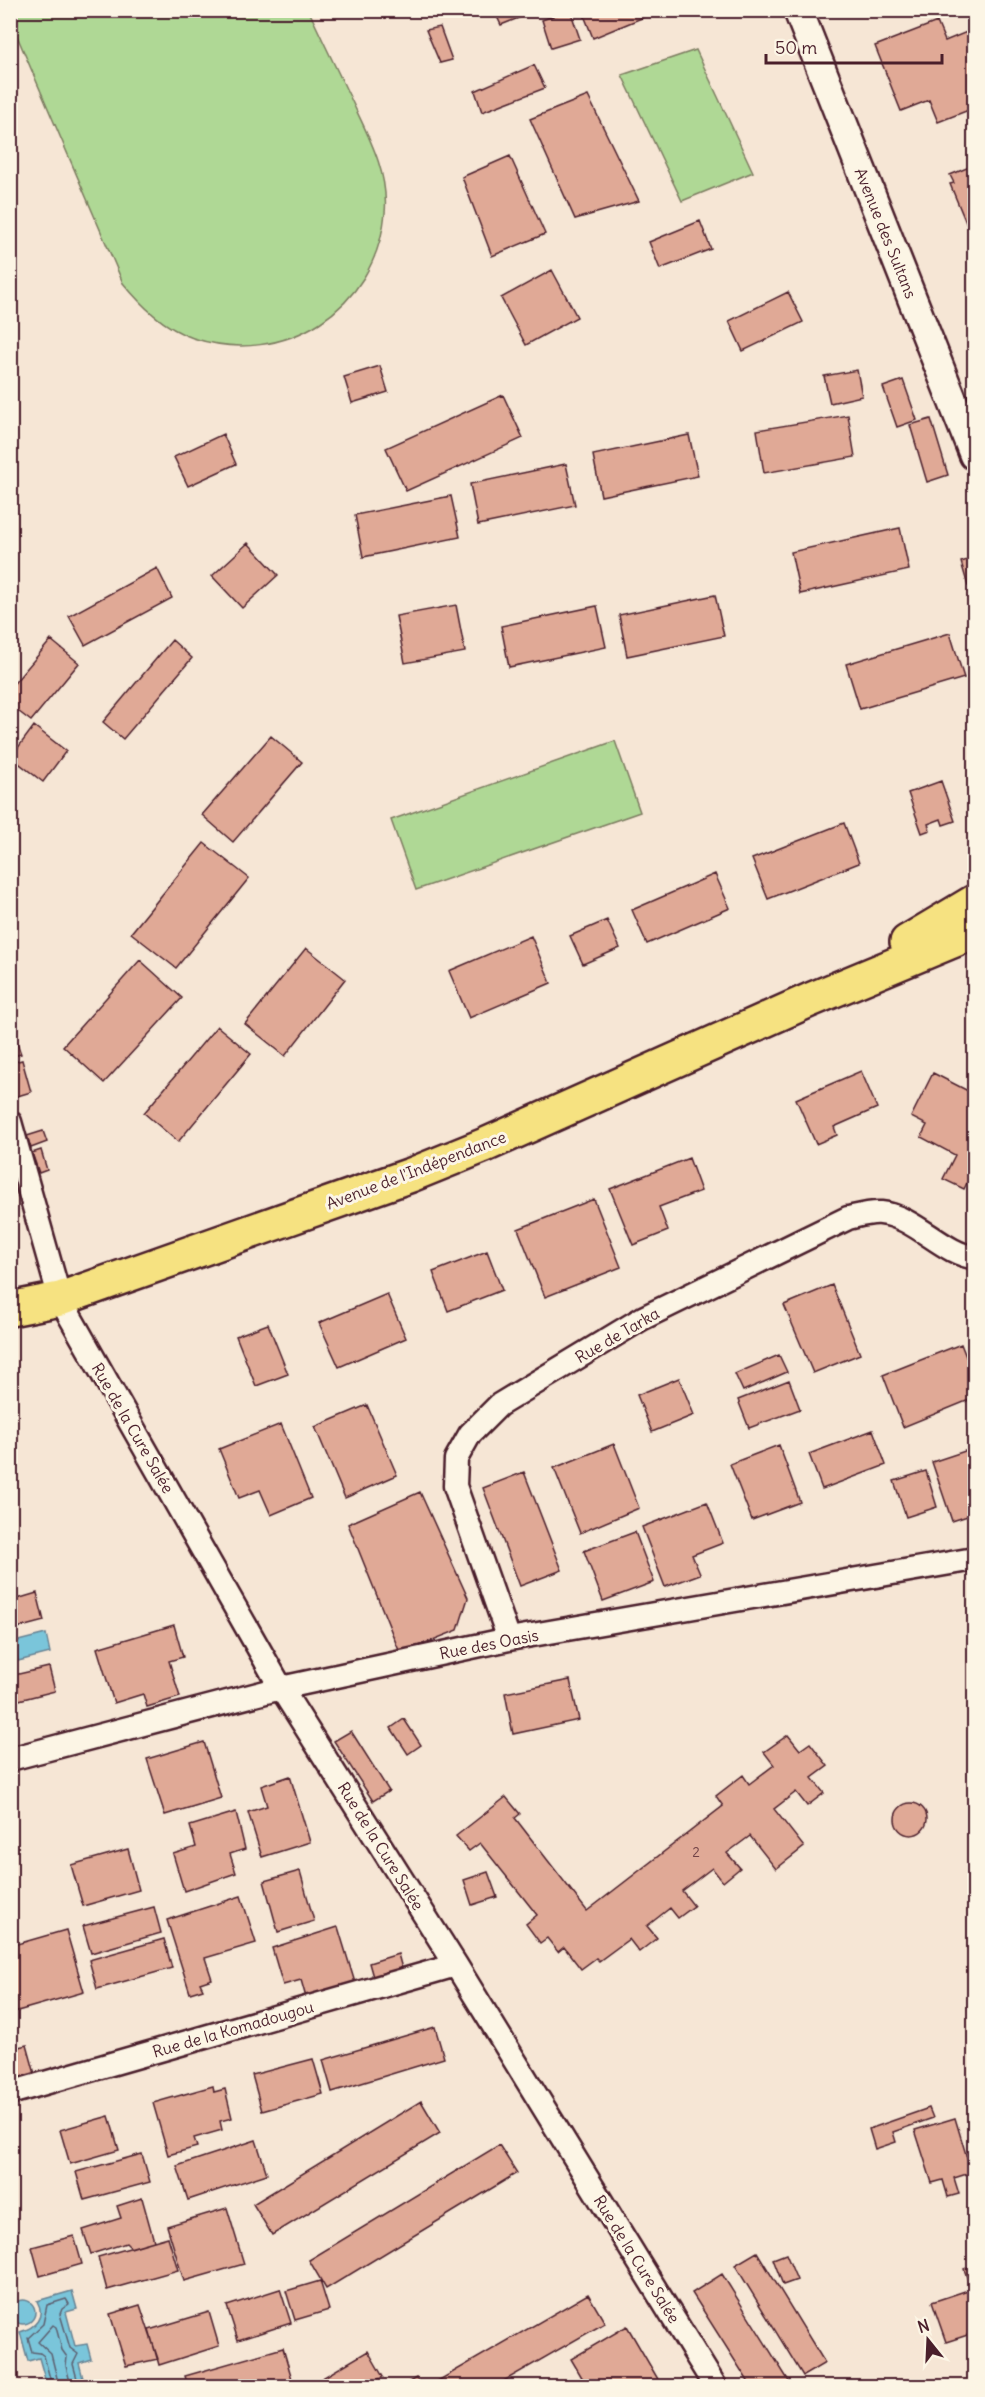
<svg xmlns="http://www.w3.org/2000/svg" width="985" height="2397" font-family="Delius,sans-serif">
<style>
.green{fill:#afd895;stroke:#7c7c60;stroke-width:1.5}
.water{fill:#7ac5da;stroke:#678394;stroke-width:1.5}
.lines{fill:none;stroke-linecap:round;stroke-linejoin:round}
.shore{stroke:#5d6171;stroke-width:1.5}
.building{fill:#e0a996;stroke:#4a1f2b;stroke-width:1.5}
.minor-casing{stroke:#4a1f2b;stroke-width:27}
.tertiary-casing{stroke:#4a1f2b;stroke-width:33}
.trunk-casing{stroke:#4a1f2b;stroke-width:38}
.minor{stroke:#fcf5e5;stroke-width:22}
.tertiary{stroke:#fcf5e5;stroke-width:28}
.trunk{stroke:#f6e281;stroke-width:33}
.labels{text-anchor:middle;stroke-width:6;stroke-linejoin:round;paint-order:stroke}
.number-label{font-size:14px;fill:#704246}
.street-label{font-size:16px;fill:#4a1f2b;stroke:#fcf5e5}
</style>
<rect width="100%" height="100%" fill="#f6e6d5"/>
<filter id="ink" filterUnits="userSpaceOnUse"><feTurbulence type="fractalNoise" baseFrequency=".0167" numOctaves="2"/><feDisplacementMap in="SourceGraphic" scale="12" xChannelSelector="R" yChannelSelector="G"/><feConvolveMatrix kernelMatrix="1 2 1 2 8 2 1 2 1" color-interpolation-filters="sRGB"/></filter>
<g filter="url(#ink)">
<path class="green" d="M10 11H309C322 39 336 68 350 97 367 134 389 171 385 213 376 309 284 368 193 338 164 328 142 306 123 283L11 22Z
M696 50 753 172 682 201 622 75Z
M615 741 640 812 416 890 391 820Z"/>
<path class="water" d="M46 1634 50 1653 18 1661 14 1642Z
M72 2291 77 2309 66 2312 75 2346 87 2344 91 2359 79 2363 85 2386H47L39 2358 28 2361 20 2332C35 2328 46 2317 37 2301Z
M11 2312a12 12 0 1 1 24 0a12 12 0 1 1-24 0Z"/>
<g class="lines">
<path class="shore" d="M52 2386 44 2356 40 2353 32 2352 28 2338 43 2324 47 2305 66 2299 69 2304 62 2309 60 2314 70 2348 78 2354 73 2364 79 2386
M59 2386 51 2354 38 2342 53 2325 56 2327 62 2350 67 2357 66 2366 71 2386"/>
</g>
<path class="building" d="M494 10H519L521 17 501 25Z
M570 10 580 39 551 48 542 20Z
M582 10H661L593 38Z
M937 22 945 41 974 29V108L938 122 929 100 901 111 875 46Z
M440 27 452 60 440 63 426 30Z
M534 65 545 88 482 112 475 91Z
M588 96 639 201 575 219 530 119Z
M510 156 545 234 492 256 462 177Z
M974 165V242L950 184 954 183 950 175Z
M700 221 711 249 660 269 649 242Z
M552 270 577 317 526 345 501 298Z
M788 292 803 322 743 351 729 321Z
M380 366 388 392 352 403 344 377Z
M857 370 862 396 830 403 824 376Z
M903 380 917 420 897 427 883 387Z
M503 395 523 438 406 491 386 448Z
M848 415 855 457 764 473 757 430Z
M931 419 948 475 927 482 910 425Z
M223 434 236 464 188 486 174 457Z
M689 435 698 476 601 496 593 455Z
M566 464 575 505 478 525 470 484Z
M451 496 460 537 363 557 355 515Z
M900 528 909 570 800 594 791 552Z
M248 543 278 575 242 608 212 576Z
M974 558V584L968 586 961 562Z
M157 568 172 598 85 645 69 616Z
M715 595 724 636 627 656 619 615Z
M456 605 465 652 405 663 396 616Z
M597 606 606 647 509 667 501 626Z
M950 633 964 678 860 709 846 664Z
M51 640 79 663 31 721 10 705V688Z
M172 640 192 658 123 739 103 722Z
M34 726 66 751 43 782 11 757Z
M271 736 302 762 233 842 202 815Z
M941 781 955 821 943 825 941 819 928 824 930 830 922 833 908 793Z
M844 823 859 863 768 899 752 859Z
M204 843 249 878 176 968 131 933Z
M715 874 730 908 647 944 632 910Z
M607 920 620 948 583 964 570 936Z
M531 936 551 983 469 1018 449 971Z
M306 948 345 979 285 1056 245 1024Z
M140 960 182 998 104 1083 63 1046Z
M10 1023 21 1054 10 1057Z
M217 1026 251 1054 178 1142 144 1113Z
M22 1060 31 1092 14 1097 10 1084V1063Z
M861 1071 877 1108 834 1127 837 1135 816 1144 796 1099Z
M933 1073 974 1094V1169L964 1189 943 1179 955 1155 921 1137 927 1125 911 1117Z
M43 1131 47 1142 31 1148 27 1136Z
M41 1150 47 1170 39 1173 32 1153Z
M689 1158 701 1191 659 1207 668 1231 633 1245 610 1189Z
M594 1199 621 1267 545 1297 518 1229Z
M487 1251 502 1290 448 1311 433 1272Z
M832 1285 860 1354 813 1373 784 1305Z
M387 1294 406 1338 339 1367 319 1323Z
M268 1324 288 1374 256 1386 236 1336Z
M961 1344 974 1377V1398L903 1427 883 1375Z
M779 1355 787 1372 743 1391 735 1374Z
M679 1378 694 1415 652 1432 637 1395Z
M789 1380 800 1409 749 1428 738 1400Z
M367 1405 397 1475 345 1498 315 1427Z
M281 1424 311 1498 271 1515 260 1490 239 1498 219 1449Z
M873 1430 886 1465 822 1489 809 1454Z
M614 1444 639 1508 580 1533 554 1468Z
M779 1445 800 1502 752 1520 730 1464Z
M974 1448V1514L952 1521 932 1462Z
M926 1471 937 1507 906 1517 894 1481Z
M524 1472 562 1570 520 1586 483 1488Z
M420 1492 468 1598 458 1630 400 1653 348 1524Z
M707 1502 723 1543 692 1555 700 1574 665 1587 642 1527Z
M635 1532 654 1582 603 1601 584 1551Z
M37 1593 44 1621 10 1630V1601Z
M174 1625 183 1657 169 1661 180 1697 147 1707 143 1694 114 1703 97 1648Z
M49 1667 55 1691 15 1701 10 1676Z
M570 1680 579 1720 513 1734 505 1693Z
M404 1719 421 1745 408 1754 391 1728Z
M351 1731 389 1791 373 1801 334 1741Z
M788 1735 800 1750 810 1743 828 1766 812 1778 824 1793 807 1806 796 1792 774 1809 804 1847 776 1869 750 1836 727 1853 740 1868 723 1882 712 1868 682 1891 694 1906 678 1918 670 1908 647 1926 657 1938 639 1952 629 1939 599 1961 596 1958 581 1969 564 1947 558 1952 547 1938 540 1943 526 1924 537 1915 480 1843 469 1851 456 1836 506 1797 520 1814 515 1818 587 1911 723 1806 716 1796 743 1775 749 1784 774 1765 764 1752Z
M204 1742 221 1798 165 1815 147 1759Z
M290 1776 310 1842 262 1857 248 1812 267 1806 261 1786Z
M895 1819a16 16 0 1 1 32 0a16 16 0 1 1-32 0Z
M236 1812 245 1849 230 1854 236 1873 184 1891 173 1854 196 1847 190 1826Z
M128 1849 139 1890 83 1906 71 1865Z
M300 1871 314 1921 278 1932 264 1881Z
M488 1872 497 1897 472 1905 464 1880Z
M241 1896 256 1943 205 1958 212 1979 200 1983 203 1989 190 1993 167 1920Z
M154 1907 161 1933 91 1953 83 1926Z
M338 1927 356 1986 307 2001 301 1980 283 1985 272 1948Z
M66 1930 84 1992 14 2012 10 2000V1946Z
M164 1939 172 1968 97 1989 89 1960Z
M398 1954 404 1976 375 1984 369 1963Z
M435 2027 444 2058 332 2092 323 2060Z
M27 2045 35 2074 10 2081V2049Z
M313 2059 323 2094 262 2111 252 2075Z
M213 2086 214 2092 225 2089 232 2118 220 2121 222 2130 194 2138 197 2147 168 2155 153 2103Z
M421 2101 440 2133 272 2235 253 2204Z
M929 2108 933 2118 893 2132 896 2142 875 2149 869 2129Z
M109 2116 119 2150 70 2164 60 2130Z
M955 2118 970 2168 974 2166V2188L970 2173 954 2178 959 2194 948 2197 943 2180 932 2183 915 2130Z
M256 2140 267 2174 188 2200 177 2166Z
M499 2145 517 2173 326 2289 309 2260Z
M142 2154 150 2182 84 2200 76 2172Z
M142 2198 154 2241 131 2248 126 2243 91 2254 83 2230 121 2218 117 2206Z
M227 2208 244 2264 184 2281 167 2226Z
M74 2236 82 2264 40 2276 32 2247Z
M168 2237 178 2270 107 2290 98 2257Z
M757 2252 825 2363 803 2376 735 2265Z
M786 2254 797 2280 783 2285 773 2259Z
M974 2265V2333L946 2342 932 2302 971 2289 964 2269Z
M722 2274 792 2386H751L692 2293Z
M320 2281 329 2310 295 2320 286 2291Z
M280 2289 291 2323 238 2340 227 2306Z
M588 2294 605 2323 495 2386H429Z
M140 2305 158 2359 126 2366 110 2314Z
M209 2312 219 2346 159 2365 149 2330Z
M627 2326 662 2386H587L571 2359Z
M283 2348 294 2386H188L185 2376Z
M368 2351 383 2377 377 2380 381 2386H322L319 2380Z
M416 2378 421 2386H402Z"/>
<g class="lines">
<g class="minor-casing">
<path id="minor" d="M10 1122 60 1299 281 1688 456 1965 715 2386
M509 1639 455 1486 456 1459 470 1434 499 1405 643 1318 848 1218C857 1216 871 1212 881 1213 914 1216 945 1255 974 1257
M10 1759 281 1688 509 1639 974 1559
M10 2093 456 1965"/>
</g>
<g class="tertiary-casing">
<path id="tertiary" d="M798 10 974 455"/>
</g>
<g class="trunk-casing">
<path id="trunk" d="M907 942 974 902
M10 1309 60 1299 411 1175 485 1145 810 1000 974 932"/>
</g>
<use href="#minor" class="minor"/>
<use href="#tertiary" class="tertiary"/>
<use href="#trunk" class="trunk"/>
</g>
</g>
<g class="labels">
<g class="number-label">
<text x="696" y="1857">2</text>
</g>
<g class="street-label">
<text transform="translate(886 233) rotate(68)" y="6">Avenue des Sultans</text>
<text transform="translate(416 1170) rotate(-21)" y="6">Avenue de l'Indépendance</text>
<text transform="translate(617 1335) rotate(-30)" y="6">Rue de Tarka</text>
<text transform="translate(133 1428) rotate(60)" y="6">Rue de la Cure Salée</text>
<text transform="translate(489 1644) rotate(-11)" y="6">Rue des Oasis</text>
<text transform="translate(381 1846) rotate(58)" y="6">Rue de la Cure Salée</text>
<text transform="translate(233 2029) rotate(-16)" y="6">Rue de la Komadougou</text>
<text transform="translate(637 2259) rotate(58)" y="6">Rue de la Cure Salée</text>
</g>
</g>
<rect width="985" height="2397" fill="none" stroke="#fcf5e5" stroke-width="36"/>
<rect x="18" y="18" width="949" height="2361" fill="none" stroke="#4a1f2b" stroke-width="2" filter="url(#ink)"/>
<g transform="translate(928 2340) rotate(342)" stroke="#fcf5e5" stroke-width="4.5" paint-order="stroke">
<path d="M0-4.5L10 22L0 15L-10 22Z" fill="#4a1f2b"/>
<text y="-9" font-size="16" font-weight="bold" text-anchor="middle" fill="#4a1f2b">N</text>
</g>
<path d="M766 54v9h176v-9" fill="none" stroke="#4a1f2b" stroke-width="3"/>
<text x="775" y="54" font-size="18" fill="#4a1f2b" stroke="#fcf5e5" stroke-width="4.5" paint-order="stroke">50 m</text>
</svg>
